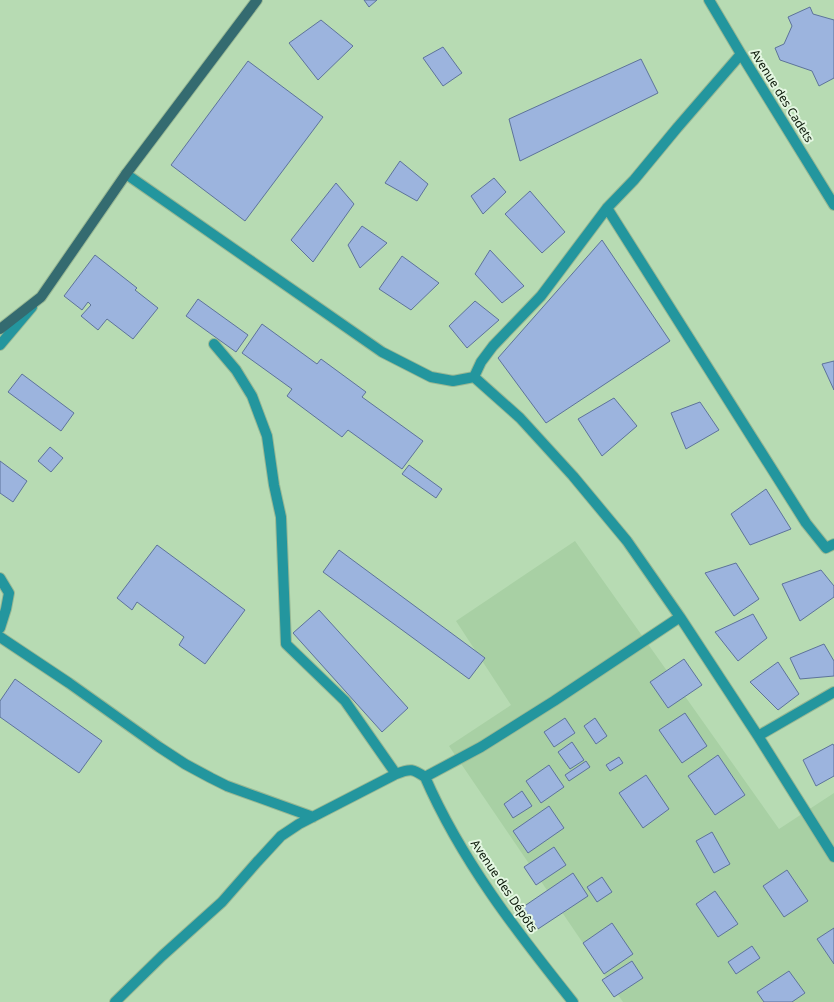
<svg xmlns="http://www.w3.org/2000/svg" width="834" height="1002" font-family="'Noto Sans',sans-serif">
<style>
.built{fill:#a8d0a4}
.building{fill:#9cb4de;stroke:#5d739a}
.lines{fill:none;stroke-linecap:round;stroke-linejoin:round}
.street-casing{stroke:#98b894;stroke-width:12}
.secondary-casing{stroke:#98b894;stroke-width:12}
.street{stroke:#23969e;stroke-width:10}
.secondary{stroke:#346b70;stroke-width:10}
.labels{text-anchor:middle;stroke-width:4;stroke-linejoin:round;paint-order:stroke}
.street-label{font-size:12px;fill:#0a1708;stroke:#e4f7e2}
</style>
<rect width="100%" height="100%" fill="#b7dbb3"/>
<path class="built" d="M575 541 779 829 834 793V1002H623L449 746 511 705 456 621Z"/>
<path class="building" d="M364 0H377L369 7Z
M810 7 813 14 834 20V78L819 86 812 71 780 60 775 48 784 44 792 26 788 17Z
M321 20 353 46 318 80 289 43Z
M443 47 462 73 443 86 423 58Z
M641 59 658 93 520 161 509 119Z
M248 61 323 117 245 221 171 165Z
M400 161 428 184 417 201 385 183Z
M494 178 506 192 483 214 471 196Z
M336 183 354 204 313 262 291 240Z
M530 191 565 232 542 253 505 214Z
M362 226 387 243 360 268 348 245Z
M602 240 670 341 546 423 498 358Z
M490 250 524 286 502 303 475 274Z
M95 255 137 288 135 290 158 308 133 339 107 319 98 330 81 316 91 305 88 302 82 310 64 296Z
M402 256 439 283 411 310 379 289Z
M198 299 248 335 236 352 186 316Z
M475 301 499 320 467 348 449 326Z
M262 324 317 364 321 359 366 392 362 397 423 441 402 469 348 430 342 437 287 396 292 389 242 353Z
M834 361V390L822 364Z
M22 374 74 413 61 431 8 392Z
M614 398 637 426 602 456 578 419Z
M700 402 719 430 686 449 671 413Z
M50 447 63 458 51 472 38 461Z
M0 461 27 481 13 502 0 493Z
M409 465 442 489 436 498 402 474Z
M766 489 791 529 750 545 731 514Z
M157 545 245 610 205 664 179 645 184 637 137 602 132 610 117 598Z
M339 550 485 658 469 679 323 572Z
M736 563 759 599 734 616 705 573Z
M821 570 834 586V597L800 621 782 584Z
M319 610 408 708 382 732 293 633Z
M753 614 767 638 738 661 715 632Z
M824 644 834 661V676L800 679 790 658Z
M684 659 702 685 668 708 650 682Z
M778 662 799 694 778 710 750 682Z
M15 679 102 741 79 773 0 717V701Z
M685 713 707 746 682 763 659 730Z
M565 718 575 733 554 747 544 732Z
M595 718 607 736 596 744 584 726Z
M572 742 584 760 570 769 558 752Z
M833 744 834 746V776L816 786 803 760Z
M718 755 745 795 715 815 688 776Z
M619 757 623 763 610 771 606 765Z
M586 761 590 767 569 781 565 775Z
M549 765 564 787 541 803 526 781Z
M646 775 669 809 643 828 619 793Z
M522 791 532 806 513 818 504 804Z
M549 806 564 828 528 853 513 831Z
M712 832 730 864 714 873 696 841Z
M554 847 566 865 536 885 524 867Z
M787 870 808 901 784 917 763 886Z
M573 873 588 896 538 929 523 907Z
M602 877 612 892 597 902 587 887Z
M715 891 738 924 718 937 696 904Z
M612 923 633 954 604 974 583 943Z
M834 928V964L817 939Z
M752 946 760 958 736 974 728 962Z
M632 961 643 978 614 997 602 980Z
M789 971 805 993 792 1002H764L757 992Z"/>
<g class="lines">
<g class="street-casing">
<path id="street" d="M709 0 741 54 834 205
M126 174 382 352 431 377 453 381 474 377
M607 208 806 523 826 548 834 544
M214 344 236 370 252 396 267 436 274 485 281 517 286 644 345 701 396 774
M0 345 32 307
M474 377 520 418 573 476 627 541 680 617 758 736 834 857
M474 377 481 362 493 346 541 296 607 208 634 180 677 128 741 54
M0 578 9 593 6 609 0 628
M0 637 69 683 159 747 185 764 211 778 227 786 313 817
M758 736 834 692
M425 777 481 747 554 701 680 617
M425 777C461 860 517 932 573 1002
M115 1002 162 956 222 902 257 862 281 836 299 824 396 774C411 768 413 769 425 777"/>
</g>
<g class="secondary-casing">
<path id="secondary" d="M0 329 41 297 126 174 257 0"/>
</g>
<use href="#street" class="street"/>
<use href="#secondary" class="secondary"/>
</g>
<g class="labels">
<g class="street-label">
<text transform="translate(782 96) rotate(58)" y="4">Avenue des Cadets</text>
<text transform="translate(504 886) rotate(56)" y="4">Avenue des Dépôts</text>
</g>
</g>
</svg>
